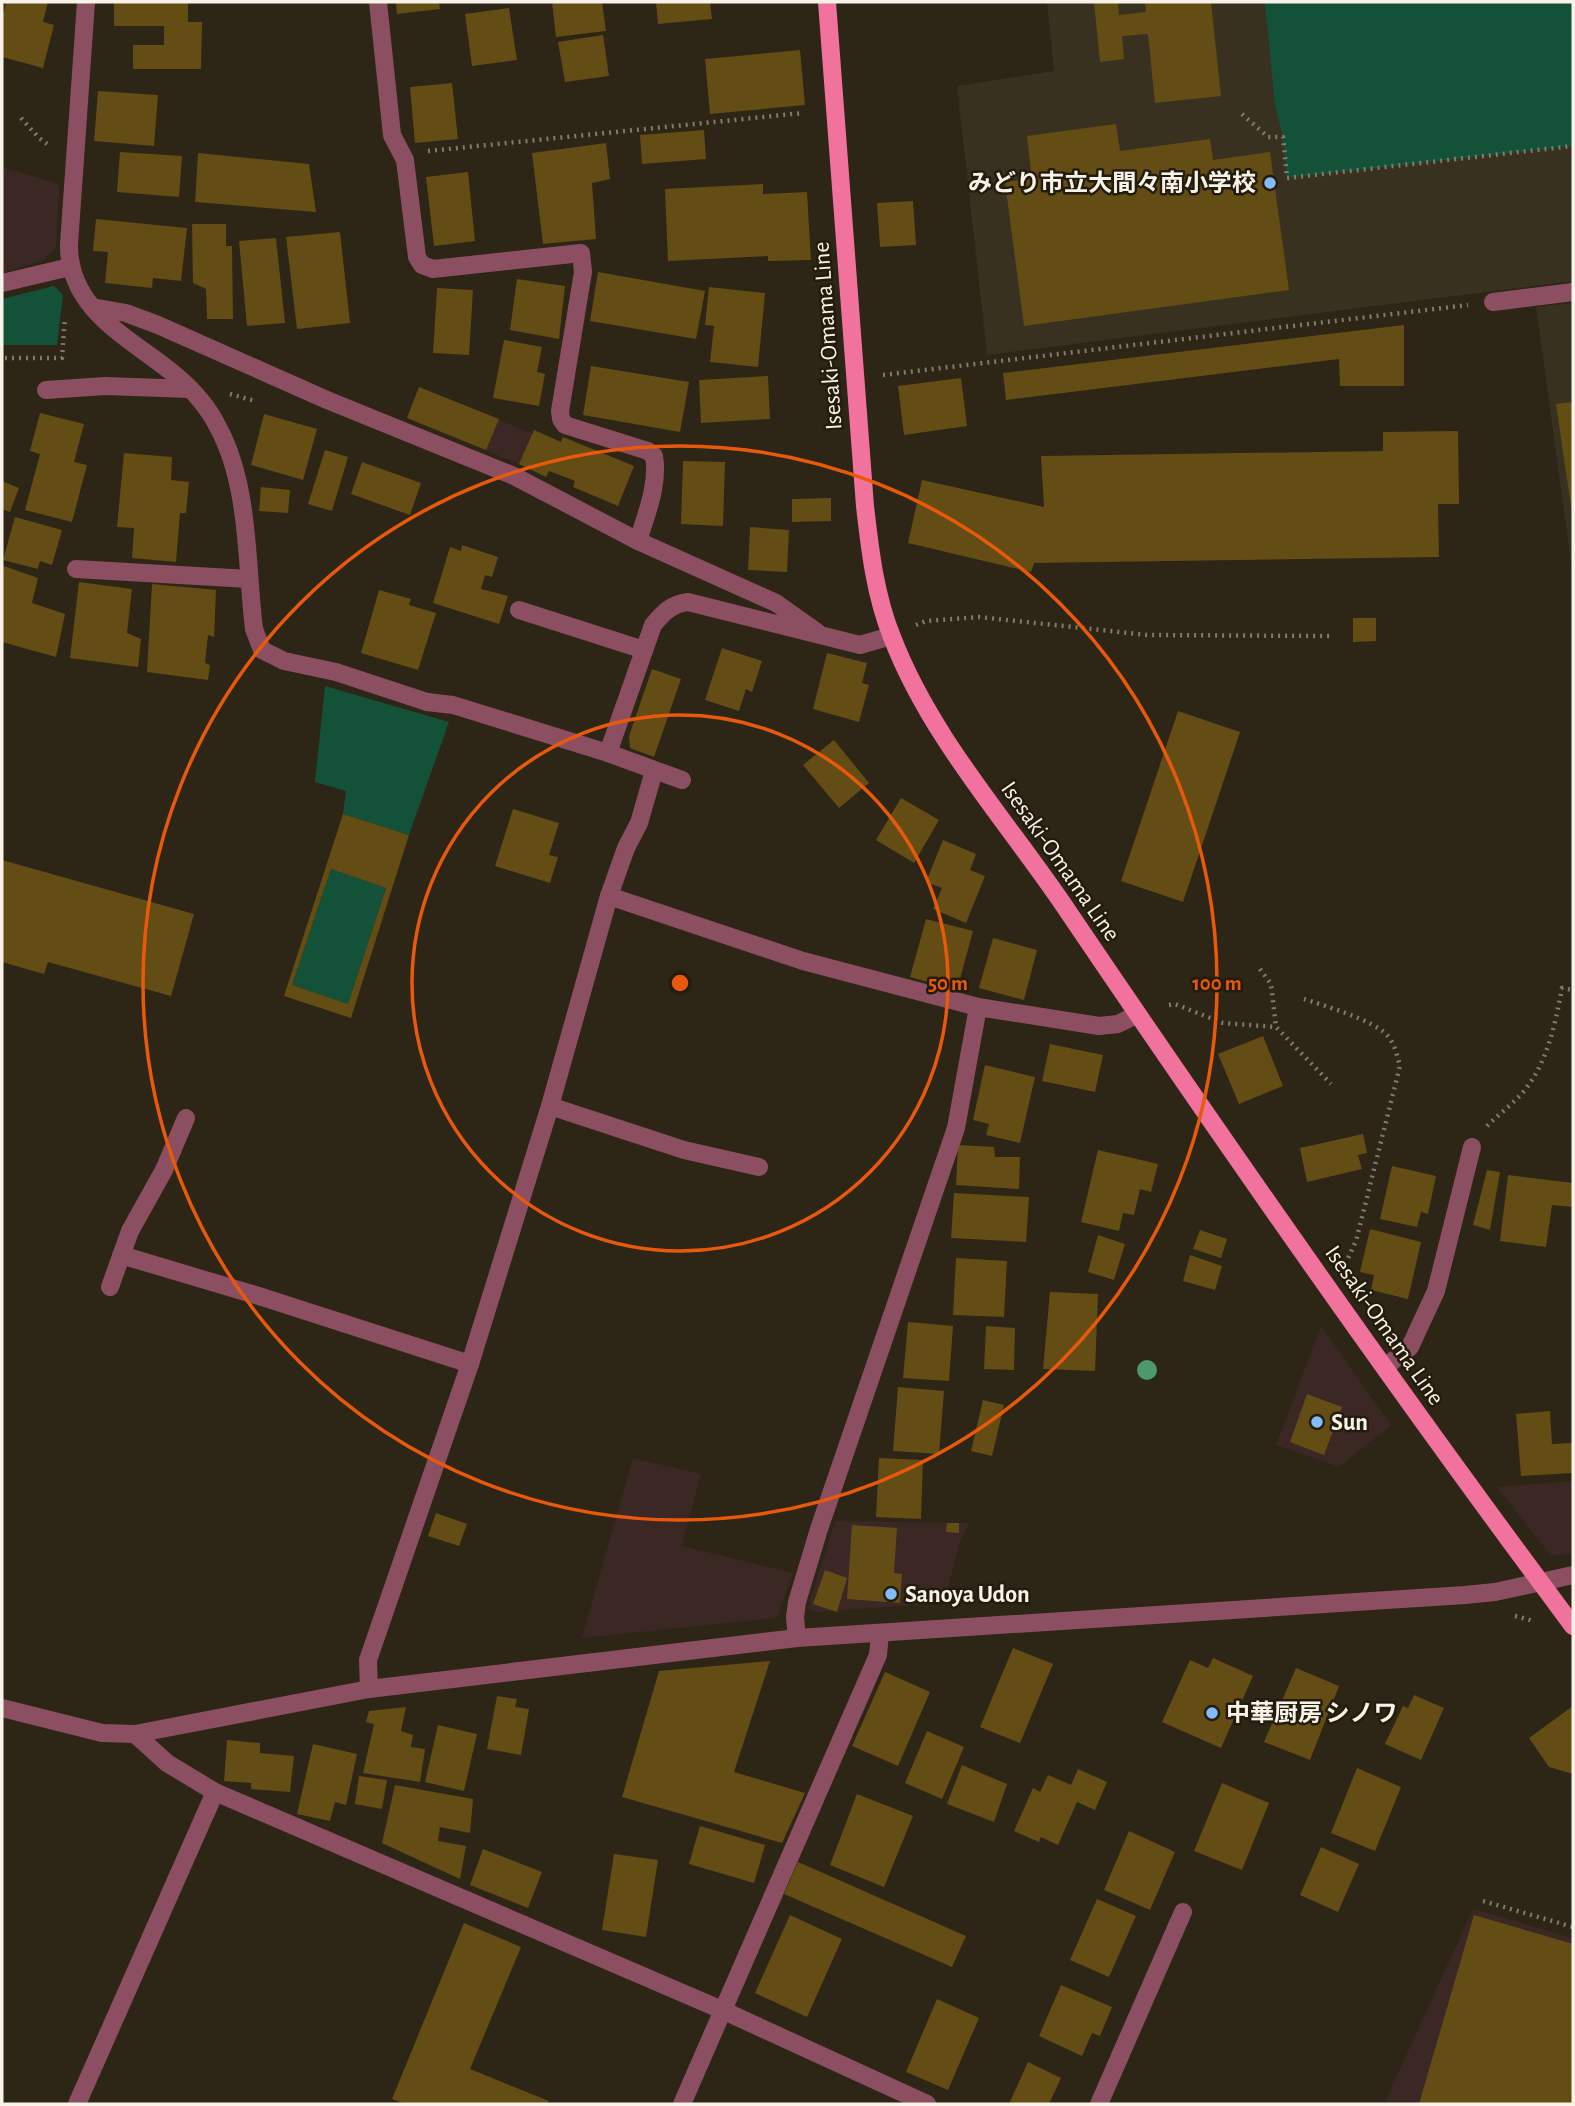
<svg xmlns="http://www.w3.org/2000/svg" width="1575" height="2106" font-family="'Alegreya Sans','Noto Sans JP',sans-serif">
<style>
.commercial{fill:#3b2825}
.education{fill:#393120}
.green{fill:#135238}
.building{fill:#644c15;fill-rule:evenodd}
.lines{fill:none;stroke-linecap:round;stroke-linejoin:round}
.path{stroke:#817b6d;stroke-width:4.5;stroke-dasharray:2 5;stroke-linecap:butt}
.service{stroke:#8c4f62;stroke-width:18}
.minor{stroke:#8c4f62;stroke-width:18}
.tertiary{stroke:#8c4f62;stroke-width:18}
.primary{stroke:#f0729d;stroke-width:18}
.tree{fill:#4b996d}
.ring{fill:none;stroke:#e8590c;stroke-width:3.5}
.poi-dot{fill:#82bcfa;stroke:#231c0c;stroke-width:2.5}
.labels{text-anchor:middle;stroke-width:5;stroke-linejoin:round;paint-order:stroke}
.poi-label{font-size:24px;font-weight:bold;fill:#f8f3e9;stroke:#231c0c;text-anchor:start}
.street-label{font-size:24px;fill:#f8f3e9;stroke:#231c0c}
.centre{fill:#e8590c;stroke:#231c0c;stroke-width:3.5}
.ring-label{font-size:21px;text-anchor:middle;font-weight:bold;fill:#e8590c;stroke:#231c0c;stroke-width:5;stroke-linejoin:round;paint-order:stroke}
</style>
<rect width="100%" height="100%" fill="#2d2515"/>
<path class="commercial" d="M2 167 59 184 56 247 44 260 2 273Z
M419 387 533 434 519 464 407 418Z
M1321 1326 1391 1425 1339 1467 1276 1445Z
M633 1458 701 1474 682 1546 793 1573 777 1618 582 1638Z
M1573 1481V1553L1551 1556 1497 1487Z
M835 1521 970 1523 960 1542 944 1603 816 1612 808 1608Z
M1473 1909 1573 1938V2104H1384Z"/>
<path class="education" d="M1047 2H1573V281L987 355 957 86 1054 71Z
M1573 303V577L1536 307Z"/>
<path class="green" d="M1265 2H1573V146L1287 178 1283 137 1275 105Z
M54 286 63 295 57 345H2V299Z
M325 686 449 722 409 835 343 814 346 791 315 782Z
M331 869 386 888 348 1004 292 985Z"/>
<path class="building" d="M6 2H48L43 22 54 25 43 68 2 57V20Z
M114 2H188V22H202L201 69H133V45H164V26H114Z
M396 2H439L440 9 397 14Z
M552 2H602L606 31 556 37Z
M656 2H710L712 19 658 24Z
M1094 2H1118L1119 15 1146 12 1145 2H1211L1221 96 1155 103 1148 34 1122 36 1124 59 1100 62Z
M509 8 517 60 472 66 465 14Z
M603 35 609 76 565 82 558 42Z
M800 50 805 105 710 114 705 59Z
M452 83 458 139 415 143 410 87Z
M98 91 158 95 154 146 94 141Z
M1116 124 1120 151 1210 139 1213 160 1270 152 1289 290 1024 326 1005 182 1032 179 1027 136Z
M704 130 706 159 642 164 640 135Z
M606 143 610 179 592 183 596 239 543 244 532 153Z
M120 152 182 156 179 197 117 192Z
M198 153 309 164 316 212 195 202Z
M468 172 475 241 434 246 426 177Z
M763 184V194L807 192 811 260 768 261V256L668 261 665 189Z
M913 201 916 245 880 247 877 203Z
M96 219 187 228 181 281 153 278 152 288 105 283 108 252 93 251Z
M192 224H226V246H232L233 319H207L206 289 193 283Z
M340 232 350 323 297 329 286 237Z
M276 238 285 323 247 326 239 241Z
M598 272 705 291 696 339 590 321Z
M517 279 565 286 559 339 510 330Z
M709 287 765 293 758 367 710 362 714 326 705 325Z
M437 288 473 290 469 355 433 353Z
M1404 325V386H1340L1339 359 1006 400 1003 373Z
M504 340 542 347 537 372 545 374 539 406 493 398Z
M591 366 689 382 680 432 583 415Z
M768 376 770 419 701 423 699 380Z
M961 378 967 426 904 435 898 386Z
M419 387 499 419 486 450 407 418Z
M1573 402V513H1572L1556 404Z
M40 413 84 424 74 462 87 465 72 522 25 510 40 454 30 451Z
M264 414 317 429 303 480 251 465Z
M534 430 561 442 563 437 634 466 618 506 573 487 575 481 549 471 546 477 519 464Z
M1458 431 1459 504H1438L1439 557 1034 563 1031 572 908 543 922 480 1044 507 1041 456 1383 451V432Z
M325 450 348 457 332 511 308 504Z
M124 453 172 457 171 480 189 482 186 513H180L176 562 132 558 134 528 117 527Z
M683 461 725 462 723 526 681 524Z
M362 462 421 483 410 515 351 494Z
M2 481 19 488 10 512 2 509Z
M261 487 290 490 288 513 259 511Z
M831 498V521L792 522V499Z
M15 517 62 530 52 565 40 561 38 569 3 560Z
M750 527 789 530 787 572 748 570Z
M462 545 498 557 492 577 485 575 481 589 508 596 499 624 433 603 450 547 461 551Z
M4 566 38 578 32 603 65 614 56 657 2 642V575Z
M79 582 132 589 127 633 141 639 138 667 70 658Z
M152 584 216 590 214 637 208 635 205 663 210 665 208 680 147 672Z
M379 590 411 599 409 605 436 613 418 670 361 653Z
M1353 618H1376V641L1353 642Z
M722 648 762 661 752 692 746 689 739 711 705 700Z
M827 653 867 663 862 683 869 685 859 722 813 709Z
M652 669 681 679 654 757 630 748 629 736Z
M1178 711 1240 732 1183 902 1121 881Z
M834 740 869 783 839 808 803 765Z
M901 798 939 820 914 863 876 840Z
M513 809 559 823 549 855 558 857 550 883 495 866Z
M343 814 409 835 351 1018 284 996ZM331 869 386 888 348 1004 292 985Z
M943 840 976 854 970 870 985 876 966 923 933 909 942 888 926 882Z
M2 860 194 914 171 996 48 962 44 974 2 962Z
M926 919 973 931 957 990 910 977Z
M993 938 1037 950 1024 1000 979 988Z
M1263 1036 1283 1086 1239 1104 1218 1054Z
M1050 1044 1103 1055 1095 1092 1042 1081Z
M985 1065 1035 1077 1020 1143 986 1135 989 1124 973 1120Z
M1363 1134 1367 1153 1358 1155 1362 1169 1307 1182 1300 1148Z
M958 1145 994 1147 995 1157H1020L1019 1189 956 1185Z
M1098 1150 1158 1164 1151 1192 1140 1189 1134 1215 1123 1213 1119 1231 1081 1222Z
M1392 1166 1436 1176 1428 1214 1421 1212 1417 1227 1380 1219Z
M1487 1170 1500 1172 1490 1230 1473 1225Z
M1508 1175 1573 1183V1207L1552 1205 1546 1247 1500 1241Z
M954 1193 1029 1197 1026 1242 951 1238Z
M1370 1229 1421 1242 1408 1299 1371 1290 1374 1275 1360 1272Z
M1200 1230 1227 1239 1221 1258 1193 1249Z
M1098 1235 1125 1244 1114 1280 1088 1272Z
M1190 1255 1222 1266 1215 1290 1183 1281Z
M956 1258 1007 1261 1004 1317 953 1315Z
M1050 1292 1098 1294 1095 1371 1043 1369Z
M908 1322 953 1326 949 1381 903 1378Z
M986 1326 1015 1328 1014 1370 984 1369Z
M898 1387 944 1391 939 1454 893 1451Z
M1307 1394 1342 1407 1324 1455 1290 1442Z
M983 1400 1004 1405 992 1456 971 1451Z
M1550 1411 1552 1444 1573 1443V1473L1521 1476 1516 1414Z
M879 1458 923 1460 921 1519 876 1517Z
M436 1513 467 1524 459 1546 428 1536Z
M947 1523H959V1533L946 1532Z
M852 1525 897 1528 894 1573 902 1574 900 1603 847 1599Z
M825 1570 847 1578 837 1612 813 1604Z
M1013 1648 1053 1664 1020 1743 980 1727Z
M1213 1658 1253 1676 1221 1748 1162 1722 1190 1660 1208 1668Z
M770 1661 734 1772 805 1793 782 1843 622 1797 659 1671Z
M1296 1668 1339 1686 1310 1760 1264 1742Z
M885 1672 930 1692 898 1766 852 1746Z
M1414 1695 1444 1708 1421 1760 1385 1744 1403 1706 1408 1708Z
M497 1696 517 1699 515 1707 529 1709 521 1755 487 1749Z
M1573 1706V1774L1549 1767 1529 1738Z
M406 1707 401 1731 413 1735 411 1747 425 1749 420 1782 363 1773 374 1724 366 1722 369 1711Z
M438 1725 477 1734 464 1791 425 1782Z
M927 1731 964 1747 942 1799 905 1783Z
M227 1740 260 1743V1753L294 1756 290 1792 251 1789V1783L224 1781Z
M313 1744 357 1754 346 1805 335 1802 330 1821 297 1814Z
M962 1765 1007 1784 994 1822 947 1804Z
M1357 1768 1401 1787 1375 1851 1331 1833Z
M1078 1769 1107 1782 1095 1810 1077 1802 1058 1845 1041 1837 1039 1842 1014 1831 1033 1788 1040 1792 1048 1775 1071 1785Z
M359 1776 387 1780 382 1809 355 1804Z
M1222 1783 1269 1803 1242 1870 1194 1851Z
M395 1785 473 1799 470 1833 440 1827 438 1841 466 1846 460 1879 382 1843Z
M857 1794 913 1816 884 1887 830 1865Z
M700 1826 765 1845 754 1883 689 1864Z
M1129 1831 1175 1852 1150 1910 1104 1890Z
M1321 1847 1359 1864 1338 1912 1300 1895Z
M483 1849 542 1872 528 1908 470 1885Z
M614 1854 658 1860 646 1937 602 1930Z
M798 1862 966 1936 952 1967 784 1894Z
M1097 1899 1136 1916 1109 1977 1070 1960Z
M790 1915 842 1939 807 2017 755 1993Z
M1474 1915 1573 1944V2104H1419Z
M464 1923 521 1947 470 2069 549 2101 547 2104H405L392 2099Z
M1061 1985 1112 2007 1100 2036 1092 2033 1082 2056 1039 2036Z
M937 1999 979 2018 948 2090 906 2072Z
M1028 2062 1061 2078 1049 2104H1009Z"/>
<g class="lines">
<path class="path" d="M1242 114 1268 137H1283L1287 178 1573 146
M21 118 39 138 50 146
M428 151 803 113
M5 358H62L65 317
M883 375 1468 305
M230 394 255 401
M916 625 926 621 979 617 1147 635 1330 636
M1260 969 1271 984 1276 1027 1331 1084
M1304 999C1323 1005 1375 1021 1387 1035 1395 1044 1397 1056 1400 1066L1356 1241 1344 1267
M1169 1005 1175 1004 1223 1023 1276 1027
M1487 1126C1499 1114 1513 1104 1524 1091 1548 1061 1555 1025 1562 988L1573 990
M1515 1616 1534 1621
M1483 1901 1573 1927"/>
<path class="service" d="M378 2 392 135 405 160 417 257 422 265 433 269 581 253 583 272 560 411 561 419 565 425 648 451 654 456C659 484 646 515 638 541
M1493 302 1573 292
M46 390 105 386 190 389
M76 569 249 579
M519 610 644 650
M427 702 453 705 608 753 682 780
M609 896 803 961 978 1007
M550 1106 684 1150 759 1167
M121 1255 262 1297 470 1364
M110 1287 130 1231 164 1170 186 1118
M1385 1367 1410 1347 1436 1291 1472 1147
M77 2104 215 1792
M682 2104 878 1655 880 1633
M1099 2104 1183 1912"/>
<path class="minor" d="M86 2 69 244C68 310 130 338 174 374 191 388 208 407 218 427 250 486 246 564 254 629L262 650 284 661 336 672 427 702
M2 283 70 267
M92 307 126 313 158 325 327 400 514 476 638 541 776 603 817 632
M608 753 653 625C663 613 671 604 688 602L860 645 891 636
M797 1638 795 1617 797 1602 819 1529 956 1128 978 1007 1099 1026 1118 1024 1136 1015
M369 1689 368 1660 470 1364 550 1106 609 896 626 848 639 823 654 771
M135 1734 167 1763 215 1792 722 2010 927 2104"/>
<path class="tertiary" d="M2 1708 102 1733 135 1734 369 1689 797 1638 1465 1595 1495 1592 1573 1575"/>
<path class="primary" d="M827 2 865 506C870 550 875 595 892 637 931 739 1009 823 1069 913 1232 1154 1399 1393 1573 1626"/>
</g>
<circle class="tree" cx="1147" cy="1370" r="10"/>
<g class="ring">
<circle cx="680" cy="983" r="268"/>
<circle cx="680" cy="983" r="537"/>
</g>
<g class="poi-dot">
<circle cx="1270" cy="183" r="7"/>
<circle cx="1317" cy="1422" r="7"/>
<circle cx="891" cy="1594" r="7"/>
<circle cx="1212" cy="1713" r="7"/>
</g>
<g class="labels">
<g class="poi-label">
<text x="1256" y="191" text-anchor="end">みどり市立大間々南小学校</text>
<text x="1331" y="1430">Sun</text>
<text x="905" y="1602">Sanoya Udon</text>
<text x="1226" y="1721">中華厨房 シノワ</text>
</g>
<g class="street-label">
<text transform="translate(827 336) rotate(-94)" y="8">Isesaki-Omama Line</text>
<text transform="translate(1061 861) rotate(55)" y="8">Isesaki-Omama Line</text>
<text transform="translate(1385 1325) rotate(55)" y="8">Isesaki-Omama Line</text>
</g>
</g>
<circle cx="680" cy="983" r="10" class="centre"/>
<g class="ring-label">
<text x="948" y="990">50 m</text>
<text x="1217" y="990">100 m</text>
</g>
<rect width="1575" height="2106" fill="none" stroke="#f8f3e9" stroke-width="7"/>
</svg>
